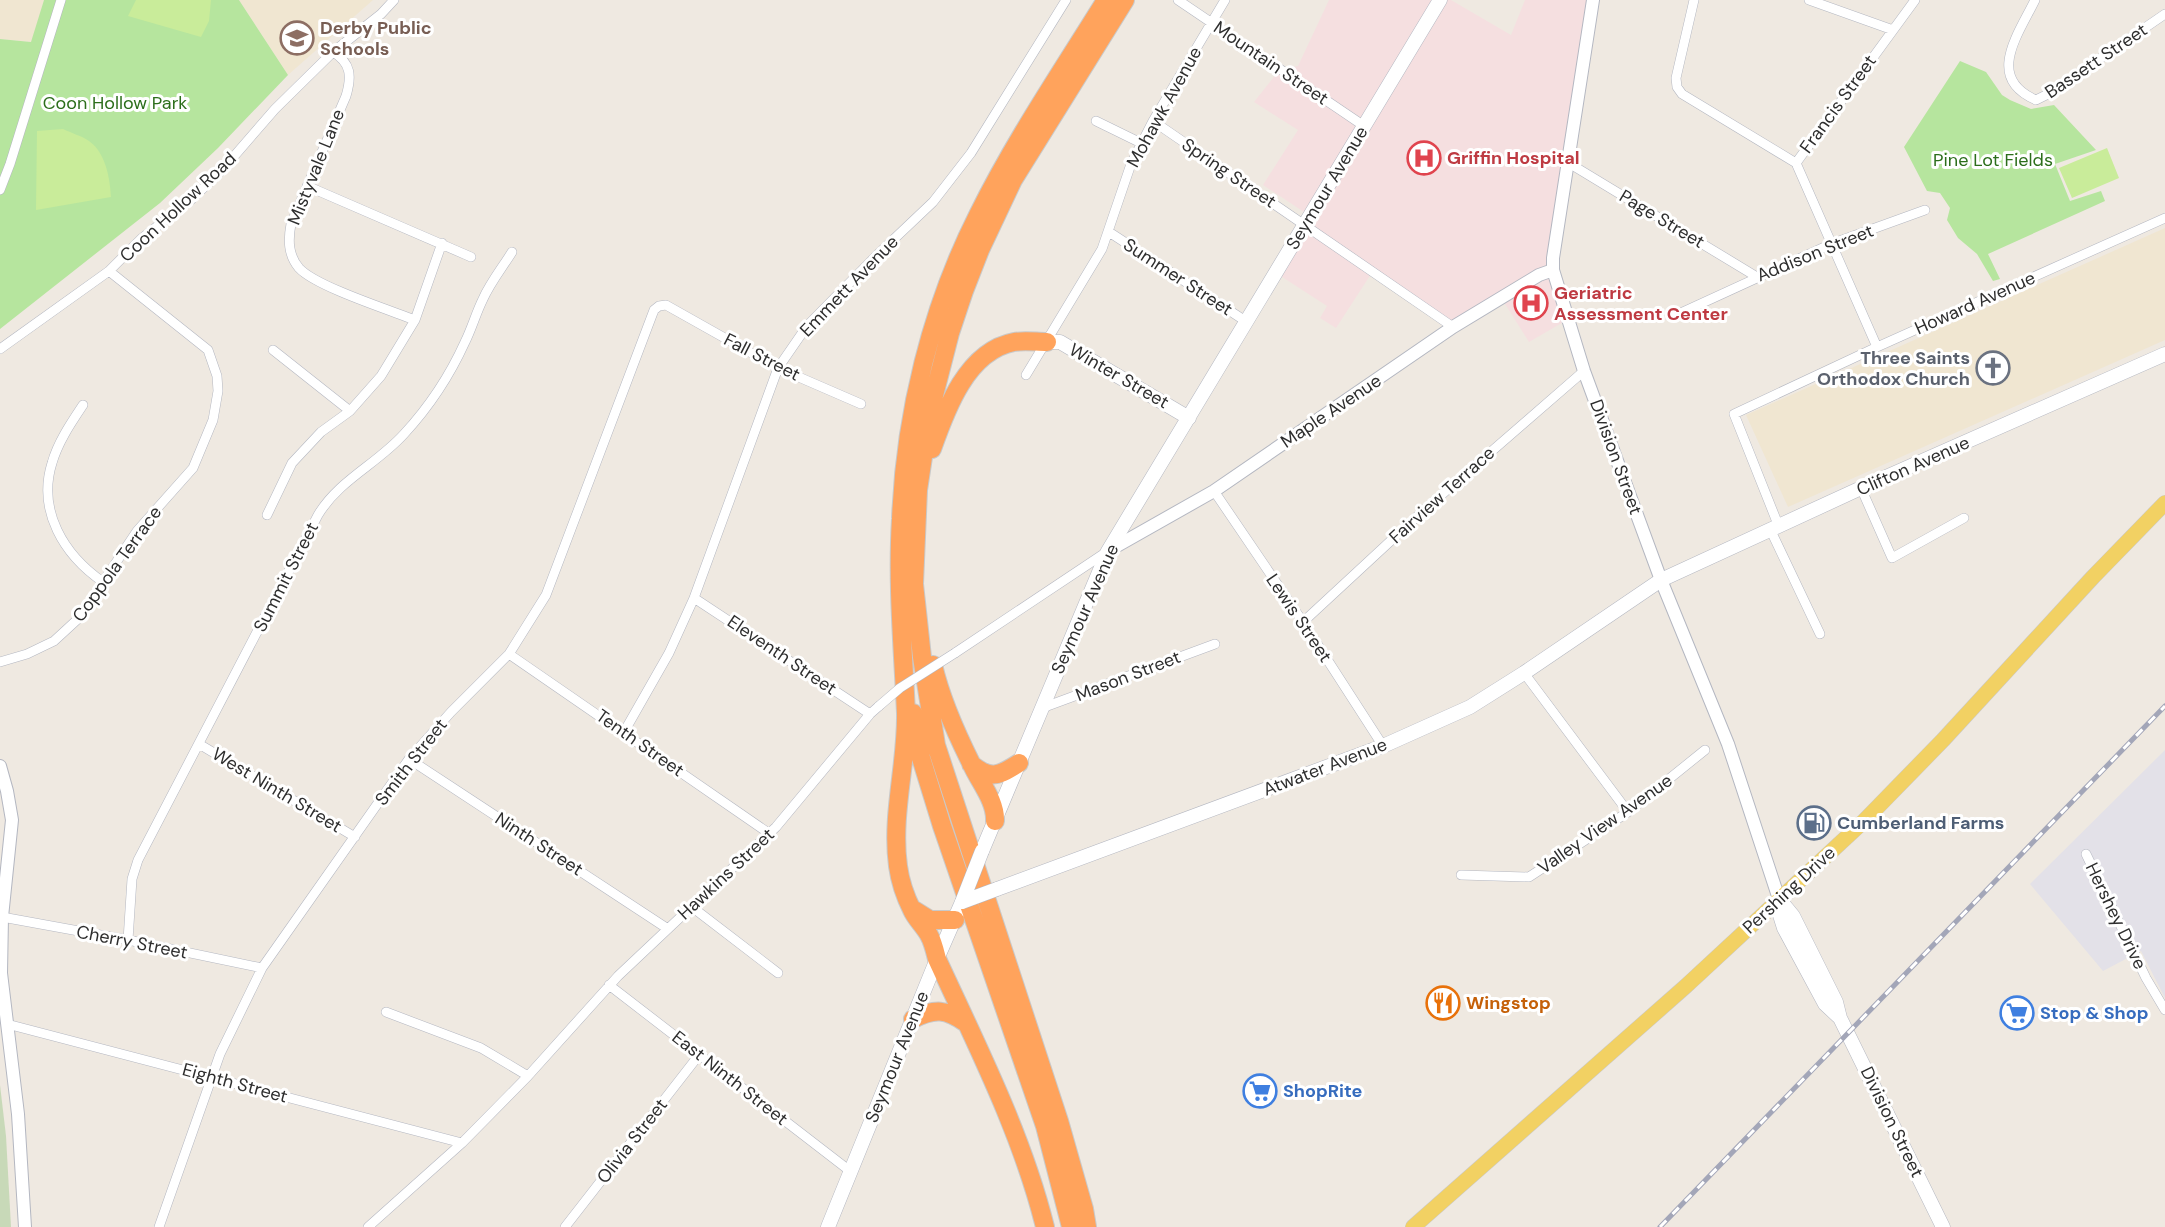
<svg xmlns="http://www.w3.org/2000/svg" width="2165" height="1227" font-family="'DM Sans',sans-serif">
<style>
.industrial{fill:#e3e1e8}
.education{fill:#f0e6d1}
.medical{fill:#f5dfe0}
.green{fill:#b6e59e}
.cemetery{fill:#c8d9b8}
.pitch{fill:#c9ec9a}
.lines{fill:none;stroke-linecap:round;stroke-linejoin:round}
.minor-casing{stroke:#b4b7c1;stroke-width:10}
.tertiary-casing{stroke:#b4b7c1;stroke-width:14}
.secondary-casing{stroke:#b4b7c1;stroke-width:15}
.primary-casing{stroke:#c9c9c9;stroke-width:16}
.motorway-casing{stroke:#c9c9c9;stroke-width:20}
.minor{stroke:#fff;stroke-width:9}
.tertiary{stroke:#fff;stroke-width:12}
.secondary{stroke:#fff;stroke-width:14}
.primary{stroke:#f2d163;stroke-width:15}
.motorway{stroke:#ffa35c;stroke-width:18}
.rail-casing{stroke:#a3a6b8;stroke-width:5}
.rail{stroke:#fff;stroke-width:3;stroke-dasharray:9;stroke-linecap:butt}
.minor-bridge-casing{stroke:#b4b7c1;stroke-width:10;stroke-linecap:butt}
.secondary-bridge-casing{stroke:#b4b7c1;stroke-width:15;stroke-linecap:butt}
.minor-bridge{stroke:#fff;stroke-width:9}
.secondary-bridge{stroke:#fff;stroke-width:14}
.labels{text-anchor:middle;stroke-width:6;stroke-linejoin:round;paint-order:stroke}
.education-label{font-size:18px;font-weight:bold;fill:#785e54;stroke:#fff;text-anchor:start}
.street-label{font-size:18px;fill:#2e2e2e;stroke:#fff}
.park-label{font-size:18px;fill:#2c6e1b;stroke:#fff}
.health-label{font-size:18px;font-weight:bold;fill:#be3a42;stroke:#fff;text-anchor:start}
.worship-label{font-size:18px;font-weight:bold;fill:#5b616d;stroke:#fff;text-anchor:end}
.service-label{font-size:18px;font-weight:bold;fill:#4e5e75;stroke:#fff;text-anchor:start}
.food-label{font-size:18px;font-weight:bold;fill:#c56008;stroke:#fff;text-anchor:start}
.shop-label{font-size:18px;font-weight:bold;fill:#366cbe;stroke:#fff;text-anchor:start}
</style>
<rect width="100%" height="100%" fill="#efe9e1"/>
<path class="industrial" d="M2165 750V998L2141 951 2103 971 2030 884Z"/>
<path class="education" d="M0 0H44L32 42 0 39Z
M239 0H373L288 75Z
M2165 228V340L1788 507 1746 415Z"/>
<path class="medical" d="M1329 0H1451L1511 35 1525 0H1594L1547 275 1567 320 1529 342 1502 299 1453 327 1373 271 1336 328 1320 318 1327 306 1276 273 1310 216 1263 185 1298 130 1254 102 1280 69 1298 66Z"/>
<path class="green" d="M44 0H239L288 75 218 148 160 203 0 329V39L31 42Z
M1960 61 1986 72 2002 95 2010 100 2031 109 2054 105 2096 150 2055 164 2070 201 2101 191 2105 201 1988 254 2000 279 1993 281 1977 254 1958 238 1947 220 1950 208 1940 193 1927 191 1904 147Z"/>
<path class="cemetery" d="M0 1085 6 1136 11 1227H0Z"/>
<path class="pitch" d="M136 0H211L209 21 201 37 128 16Z
M63 129C71 133 82 136 89 141 106 153 110 179 111 197L36 210 37 131Z
M2107 148 2119 178 2072 198 2059 168Z"/>
<g class="lines">
<g class="minor-casing">
<path id="minor" d="M1178 0 1364 126
M1694 0 1676 78 1677 87 1682 94 1796 163
M1809 0 1893 30
M2035 0C2018 35 1985 78 2036 100L2050 93 2165 14
M333 52C351 63 352 76 346 96L291 224C288 240 288 255 299 268 315 286 389 310 415 320
M1096 121 1141 143
M1153 121 1453 327
M1567 162 1757 277
M1796 163 1915 0
M1796 163 1877 347
M307 186 471 257
M0 190 10 164 61 0
M1109 232 1247 322
M1674 316 1831 244 1925 210
M0 349 109 271 141 239 192 199 223 169 275 109 333 52 381 14 394 0
M273 350 350 411
M1026 375 1102 249 1131 164 1153 121 1225 0
M83 405C71 423 58 442 52 463 37 511 64 555 103 582
M1861 488 1892 558 1964 518
M1214 491 1303 622 1383 746
M267 515 292 463 321 432 350 411 381 376 415 320 442 243
M1779 527 1734 414 1877 347 2165 218
M1771 531 1820 634
M694 598 870 714
M1303 622 1424 510 1584 371
M955 653 1108 551
M509 654 770 834
M0 662 27 654 54 641 79 618 137 531 193 468 213 420 218 391 217 376 208 350 109 271
M1524 673 1628 812
M1042 708 1215 644
M624 732 669 653 694 598 778 368 807 326 875 257 933 202 971 153 1066 0
M199 744 355 837
M409 759 668 929
M2086 854 2146 978 2165 1010
M1461 875 1529 877 1628 812 1705 750
M692 907 778 973
M2 917 128 940 262 968
M128 940 132 879 138 860 318 515C339 480 377 464 404 434 429 407 450 375 465 342 472 328 476 313 483 299 490 283 502 268 512 252
M609 985 850 1171
M386 1012 481 1048 528 1076
M7 1024 462 1143
M159 1227 220 1054 262 968 409 759 451 712 509 654 546 595 654 310 659 306 666 305 778 368 861 404
M368 1227 462 1143 528 1076 618 976 776 827 870 714 879 706
M565 1227 699 1055"/>
</g>
<g class="tertiary-casing">
<path id="tertiary" d="M1593 0 1553 258V270L1584 371 1661 580 1728 744 1779 899
M1108 551 1214 491 1453 327 1539 275 1553 270
M0 766 7 791 12 820 2 917 1 973 18 1114 25 1227"/>
</g>
<g class="secondary-casing">
<path id="secondary" d="M1047 342H1060L1189 418
M982 851 1108 551 1440 0
M997 889 1383 746 1470 707 1524 673 1661 580 1861 488 2165 354
M1779 899 1793 916 1836 1002 1840 1018 1943 1227
M1779 899V912L1784 928 1825 1004 1840 1018
M828 1227 937 959 962 902"/>
</g>
<g class="primary-casing">
<path id="primary" d="M1413 1227 1686 986 1864 821 1943 740 2093 577 2165 503"/>
</g>
<g class="motorway-casing">
<path id="motorway" d="M932 449C946 409 967 351 1014 342 1025 340 1036 342 1047 342
M933 665C941 700 956 733 972 765 980 783 996 801 995 821
M913 713 921 758 942 826 1045 1126 1071 1227
M971 764C990 780 999 776 1019 763
M914 910 930 920H955
M913 1019C935 1008 946 1009 966 1023
M1045 1227C1022 1134 977 1046 937 959 935 951 933 942 929 935 924 926 916 919 912 910 905 896 900 881 898 866 891 815 907 764 906 713 903 648 897 584 901 519 905 415 931 308 978 215 1015 140 1062 71 1106 0
M1087 1227 1084 1209 1059 1121 936 745 922 657 914 584 918 490 930 411 950 333 964 291 980 250 1013 180 1125 0"/>
</g>
<use href="#minor" class="minor"/>
<use href="#tertiary" class="tertiary"/>
<use href="#secondary" class="secondary"/>
<use href="#primary" class="primary"/>
<use href="#motorway" class="motorway"/>
<g class="rail-casing">
<path id="rail" d="M1660 1227 2165 706"/>
</g>
<use href="#rail" class="rail"/>
<g class="minor-bridge-casing">
<path id="minor-bridge" d="M879 706 900 688 955 653"/>
</g>
<g class="secondary-bridge-casing">
<path id="secondary-bridge" d="M962 902 982 851
M962 902 997 889"/>
</g>
<use href="#minor-bridge" class="minor-bridge"/>
<use href="#secondary-bridge" class="secondary-bridge"/>
</g>
<defs>
<g id="school-ring" transform="scale(1.725)"><circle r="9.5" fill="#fff" stroke="#8d6e63" stroke-width="1.5"/><path d="M0-5L7-2L0 1L-7-2ZM-4 1L0 2.5L4 1V4Q0 6-4 4Z" fill="#8d6e63"/></g>
<g id="hospital-ring" transform="scale(1.725)"><circle r="9.5" fill="#fff" stroke="#e0444e" stroke-width="1.5"/><path d="M-5-5h3v3.5h4V-5h3V5h-3V1.5h-4V5h-3Z" fill="#e0444e"/></g>
<g id="church-ring" transform="scale(1.725)"><circle r="9.5" fill="#fff" stroke="#6b7280" stroke-width="1.5"/><path d="M-1.2-6h2.4v3.5h3.3v2.4h-3.3V6h-2.4V-.1h-3.3v-2.4h3.3Z" fill="#6b7280"/></g>
<g id="fuel-ring" transform="scale(1.725)"><circle r="9.5" fill="#fff" stroke="#5c6f8a" stroke-width="1.5"/><path d="M-5.5-6h7V0h2V4h1.3V-2.5L3-4.5l.8-.8L6-3V5H2.5V1h-1V6h-7ZM-4.2-4.7v3.2H.2V-4.7Z" fill="#5c6f8a"/></g>
<g id="restaurant-ring" transform="scale(1.725)"><circle r="9.5" fill="#fff" stroke="#e8710a" stroke-width="1.5"/><path d="M-5-6h1v4h1v-4h1v4h1v-4h1v5L-1.5 .5V6h-2V.5L-5-1ZM5-6V6H3V1.5H1.5Q1.5-4 5-6Z" fill="#e8710a"/></g>
<g id="supermarket-ring" transform="scale(1.725)"><circle r="9.5" fill="#fff" stroke="#3f7fe0" stroke-width="1.5"/><path d="M-6-5.5h2.5l.6 2H6L4.5 2H-2.5L-4.4-4H-6ZM-1.5 3.2a1.3 1.3 0 1 0 .1 0ZM3 3.2a1.3 1.3 0 1 0 .1 0Z" fill="#3f7fe0"/></g>
</defs>
<g fill-rule="evenodd">
<use href="#school-ring" x="297" y="38"/>
<use href="#hospital-ring" x="1424" y="158"/>
<use href="#hospital-ring" x="1531" y="303"/>
<use href="#church-ring" x="1993" y="368"/>
<use href="#fuel-ring" x="1814" y="823"/>
<use href="#restaurant-ring" x="1443" y="1003"/>
<use href="#supermarket-ring" x="2017" y="1013"/>
<use href="#supermarket-ring" x="1260" y="1091"/>
</g>
<g class="labels">
<g class="education-label">
<text x="320" y="34">Derby Public<tspan x="320" dy="21">Schools</tspan></text>
</g>
<g class="street-label">
<text transform="translate(2096 61) rotate(-34)" y="6">Bassett Street</text>
<text transform="translate(1271 63) rotate(34)" y="6">Mountain Street</text>
<text transform="translate(1838 104) rotate(-54)" y="6">Francis Street</text>
<text transform="translate(1164 107) rotate(-61)" y="6">Mohawk Avenue</text>
<text transform="translate(316 167) rotate(-68)" y="6">Mistyvale Lane</text>
<text transform="translate(1229 173) rotate(34)" y="6">Spring Street</text>
<text transform="translate(1327 188) rotate(-59)" y="6">Seymour Avenue</text>
<text transform="translate(178 207) rotate(-43)" y="6">Coon Hollow Road</text>
<text transform="translate(1662 219) rotate(31)" y="6">Page Street</text>
<text transform="translate(1815 253) rotate(-22)" y="6">Addison Street</text>
<text transform="translate(1178 277) rotate(33)" y="6">Summer Street</text>
<text transform="translate(849 286) rotate(-46)" y="6">Emmett Avenue</text>
<text transform="translate(1975 303) rotate(-24)" y="6">Howard Avenue</text>
<text transform="translate(762 357) rotate(27)" y="6">Fall Street</text>
<text transform="translate(1119 376) rotate(30)" y="6">Winter Street</text>
<text transform="translate(1331 411) rotate(-34)" y="6">Maple Avenue</text>
<text transform="translate(1616 457) rotate(70)" y="6">Division Street</text>
<text transform="translate(1913 466) rotate(-24)" y="6">Clifton Avenue</text>
<text transform="translate(1442 495) rotate(-42)" y="6">Fairview Terrace</text>
<text transform="translate(117 564) rotate(-54)" y="6">Coppola Terrace</text>
<text transform="translate(286 577) rotate(-63)" y="6">Summit Street</text>
<text transform="translate(1085 609) rotate(-66)" y="6">Seymour Avenue</text>
<text transform="translate(1299 618) rotate(56)" y="6">Lewis Street</text>
<text transform="translate(782 655) rotate(34)" y="6">Eleventh Street</text>
<text transform="translate(1128 676) rotate(-21)" y="6">Mason Street</text>
<text transform="translate(640 743) rotate(35)" y="6">Tenth Street</text>
<text transform="translate(411 762) rotate(-52)" y="6">Smith Street</text>
<text transform="translate(1325 767) rotate(-21)" y="6">Atwater Avenue</text>
<text transform="translate(277 790) rotate(31)" y="6">West Ninth Street</text>
<text transform="translate(1605 824) rotate(-35)" y="6">Valley View Avenue</text>
<text transform="translate(539 844) rotate(33)" y="6">Ninth Street</text>
<text transform="translate(726 874) rotate(-43)" y="6">Hawkins Street</text>
<text transform="translate(1789 890) rotate(-43)" y="6">Pershing Drive</text>
<text transform="translate(2116 916) rotate(64)" y="6">Hershey Drive</text>
<text transform="translate(132 942) rotate(11)" y="6">Cherry Street</text>
<text transform="translate(897 1057) rotate(-68)" y="6">Seymour Avenue</text>
<text transform="translate(730 1078) rotate(38)" y="6">East Ninth Street</text>
<text transform="translate(235 1083) rotate(15)" y="6">Eighth Street</text>
<text transform="translate(1892 1122) rotate(64)" y="6">Division Street</text>
<text transform="translate(632 1141) rotate(-52)" y="6">Olivia Street</text>
</g>
<g class="park-label">
<text x="115" y="109">Coon Hollow Park</text>
<text x="1993" y="166">Pine Lot Fields</text>
</g>
<g class="health-label">
<text x="1447" y="164">Griffin Hospital</text>
<text x="1554" y="299">Geriatric<tspan x="1554" dy="21">Assessment Center</tspan></text>
</g>
<g class="worship-label">
<text x="1970" y="364">Three Saints<tspan x="1970" dy="21">Orthodox Church</tspan></text>
</g>
<g class="service-label">
<text x="1837" y="829">Cumberland Farms</text>
</g>
<g class="food-label">
<text x="1466" y="1009">Wingstop</text>
</g>
<g class="shop-label">
<text x="2040" y="1019">Stop &amp; Shop</text>
<text x="1283" y="1097">ShopRite</text>
</g>
</g>
</svg>
